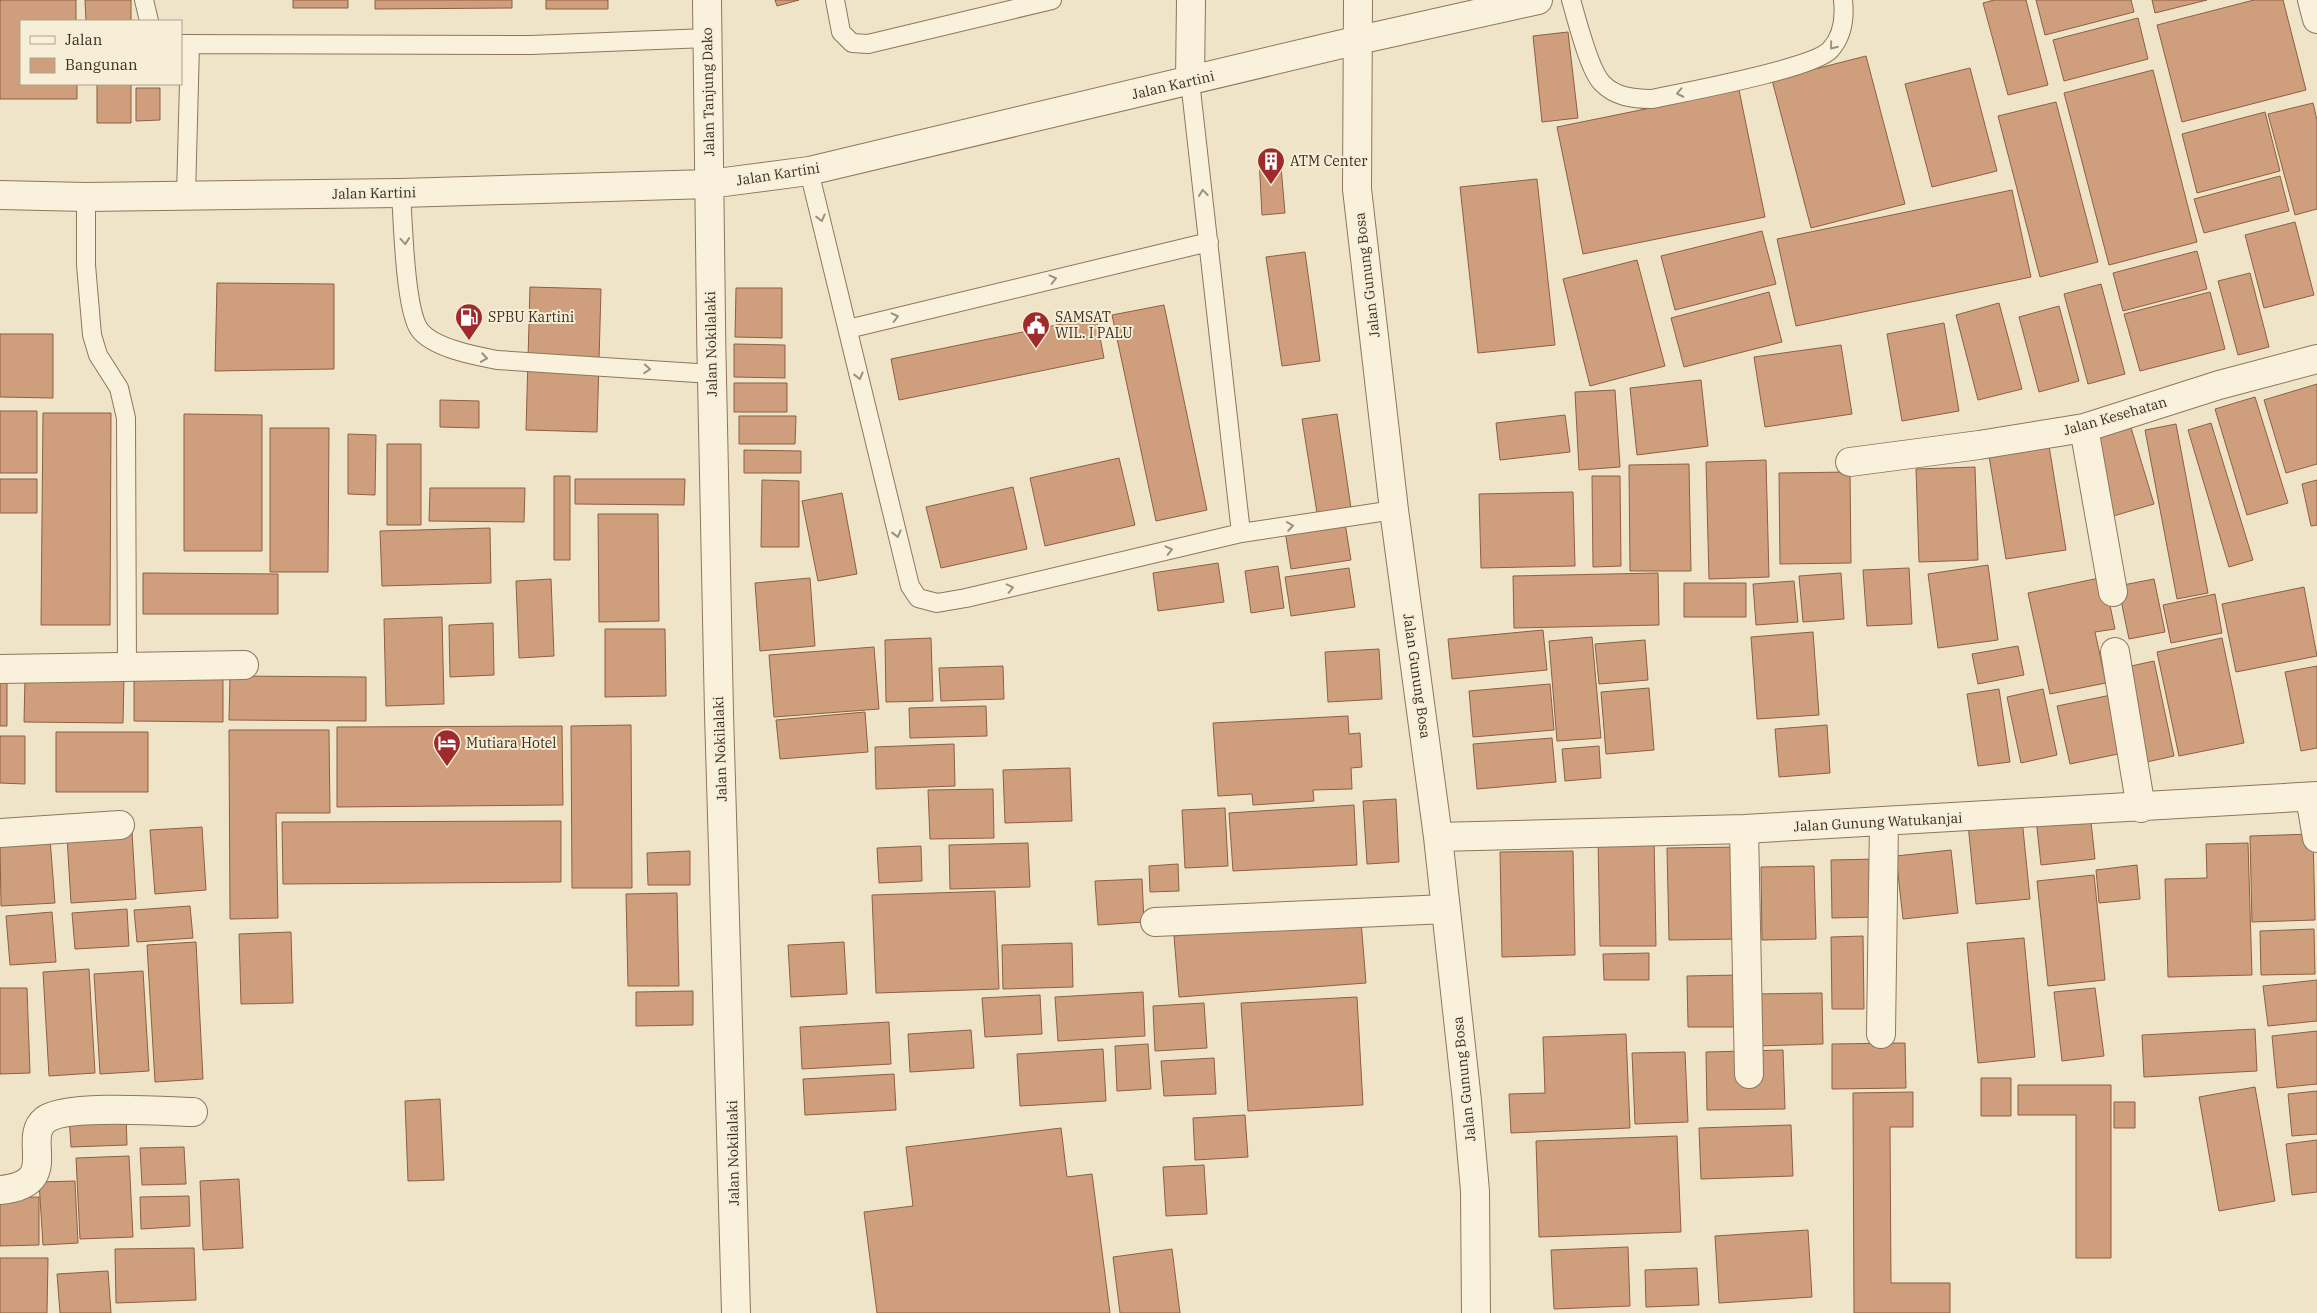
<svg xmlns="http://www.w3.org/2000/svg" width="2317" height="1313" font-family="'IBM Plex Serif',serif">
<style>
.building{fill:#cf9f7d;stroke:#8d5f41}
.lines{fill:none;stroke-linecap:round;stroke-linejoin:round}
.service-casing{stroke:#8d765c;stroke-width:20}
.minor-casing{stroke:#8d765c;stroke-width:30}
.service{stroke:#faf1dc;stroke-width:18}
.minor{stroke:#faf1dc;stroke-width:28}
.oneway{stroke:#9c907e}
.labels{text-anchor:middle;stroke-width:4;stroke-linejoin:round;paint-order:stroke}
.street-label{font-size:14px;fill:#3d2e20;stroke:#f7eed8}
.poi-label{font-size:14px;fill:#3d2e20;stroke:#f7eed8;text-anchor:start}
</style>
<rect width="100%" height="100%" fill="#f0e4c8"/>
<path class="building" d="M0 0H76V21H21V84H77V99H0Z
M85 0H131V21H86Z
M293 0H348V8H293Z
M375 0H512V8L375 9Z
M546 0H608V9H546Z
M775 0H799L777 6Z
M1994 0H2026L2048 85 2008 95 1983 3Z
M2036 0H2131L2134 12 2045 35Z
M2152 0H2207L2155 13Z
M2254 0H2283L2306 90 2182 122 2157 25Z
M2138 18 2148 59 2064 81 2053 40Z
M1568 32 1578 118 1542 122 1533 36Z
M1866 56 1905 204 1811 228 1772 80Z
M1970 68 1997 171 1932 187 1905 84Z
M2153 70 2197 242 2109 265 2064 93Z
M97 84H131V123H97Z
M136 88H160V120L136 121Z
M1739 90 1765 217 1583 254 1557 127Z
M2056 102 2098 262 2040 277 1998 116Z
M2313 103 2317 120V209L2295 215 2268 114Z
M2265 112 2280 171 2197 193 2182 134Z
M1280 155 1285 213 1262 215 1259 158Z
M2280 176 2289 211 2204 233 2194 199Z
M1537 179 1555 345 1478 353 1460 187Z
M2012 190 2031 277 1796 326 1777 239Z
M2295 222 2314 295 2264 308 2245 235Z
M1762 231 1776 284 1675 310 1661 256Z
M2197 251 2207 289 2123 311 2113 273Z
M1305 252 1320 361 1282 366 1266 257Z
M1637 260 1665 366 1590 386 1563 279Z
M2250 273 2269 347 2238 355 2218 281Z
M217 283 334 284V369L215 371Z
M2101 284 2125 374 2088 384 2064 294Z
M530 287 601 289 597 432 526 430Z
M736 288H782V338L735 337Z
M1769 292 1782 342 1684 367 1671 318Z
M2210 292 2225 349 2140 371 2124 314Z
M1999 303 2022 389 1978 400 1956 315Z
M1164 305 1207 510 1156 521 1112 315Z
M2059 306 2079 381 2039 392 2019 317Z
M1096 317 1104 358 899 400 891 359Z
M1944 323 1959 411 1902 421 1887 334Z
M0 334H53V398L0 397Z
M734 344 785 345V378L734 377Z
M1841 345 1852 414 1765 427 1754 357Z
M1701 380 1708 446 1637 455 1630 388Z
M734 383H787V412H734Z
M2317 384V464L2286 473 2264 400Z
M1615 390 1620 467 1579 470 1575 392Z
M2255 397 2288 503 2247 515 2215 409Z
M440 400 479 401V428L440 427Z
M0 411H37V473H0Z
M43 413H111L110 625H41Z
M184 414 262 415V551H184Z
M1337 414 1351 508 1317 513 1302 419Z
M1565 415 1570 452 1500 460 1496 423Z
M739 416H796L795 444H739Z
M2129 421 2154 504 2110 517 2085 433Z
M2211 423 2253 560 2229 567 2188 430Z
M2176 424 2208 593 2177 599 2145 430Z
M270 428H329L328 572H270Z
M348 434 376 435 375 495 348 494Z
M387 444H421V525H387Z
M2049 446 2066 550 2006 559 1989 456Z
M744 450 801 451V473H744Z
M1119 458 1135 525 1045 546 1030 478Z
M1766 460 1769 577 1709 579 1706 462Z
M1689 464 1691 571H1630L1629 465Z
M1975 467 1978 560 1919 562 1916 469Z
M1850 472 1851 563 1780 564 1779 473Z
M554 476H570V560H554Z
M1592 476H1620L1621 566 1593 567Z
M0 479H37V513H0Z
M575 479H685L684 505 575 504Z
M762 480 799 481V547H761Z
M2317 480V525L2311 526 2302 484Z
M1013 487 1027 549 941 568 926 507Z
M430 488H525L524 522 429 521Z
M1573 492 1575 566 1481 568 1479 494Z
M842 493 857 574 818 581 802 501Z
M598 514H658L659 621 599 622Z
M1345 523 1351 560 1291 569 1285 531Z
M490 528 491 583 382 586 380 531Z
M1218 563 1224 602 1158 611 1153 573Z
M1988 565 1998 640 1938 648 1928 574Z
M1278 566 1284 608 1251 613 1245 571Z
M1349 568 1355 607 1291 616 1285 577Z
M1909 568 1912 624 1867 626 1863 570Z
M143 573 278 574V614H143Z
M1658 573 1659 625 1514 628 1513 576Z
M1841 573 1844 619 1803 622 1799 576Z
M2104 577 2115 629 2095 632 2106 683 2050 694 2028 593Z
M810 578 815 646 760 651 755 583Z
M551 579 554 656 519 658 516 581Z
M2154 579 2165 632 2129 639 2118 586Z
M1794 581 1798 622 1756 625 1753 584Z
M1684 583H1746V617H1684Z
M2304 587 2317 656 2236 672 2222 604Z
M2215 594 2222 633 2171 643 2163 605Z
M442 617 444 704 386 706 384 619Z
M493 623 494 675 450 677 449 625Z
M605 629H665L666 696 605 697Z
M1543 630 1547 670 1452 679 1448 639Z
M1813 632 1819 715 1757 719 1751 637Z
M1592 637 1601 738 1557 741 1549 641Z
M931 638 933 701 886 702 885 640Z
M2222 638 2244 743 2179 756 2157 652Z
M1645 640 1648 680 1599 684 1595 644Z
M2018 646 2024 675 1978 684 1972 654Z
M874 647 879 709 774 717 769 655Z
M1379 649 1382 699 1328 702 1325 652Z
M2154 661 2174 756 2142 763 2122 668Z
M1003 666 1004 699 941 701 939 668Z
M2317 666V748L2301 751 2285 672Z
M230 676 366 677V721L229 720Z
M25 677 124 678 123 723 24 722Z
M134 677 223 678V722L134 721Z
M0 681H7V726H0Z
M1550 684 1554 730 1473 737 1469 691Z
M1649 688 1654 750 1606 754 1601 692Z
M1999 689 2010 762 1978 766 1967 694Z
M2043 689 2057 755 2021 763 2007 697Z
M2111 695 2123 753 2070 764 2057 706Z
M986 706 987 736 910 738 909 708Z
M865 712 868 752 780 759 776 720Z
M1348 716 1349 734 1360 733 1362 767 1351 768 1352 789 1313 790 1314 801 1253 805 1252 794 1218 796 1213 723Z
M631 725 632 888H572L571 726Z
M1827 725 1830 773 1779 777 1775 729Z
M562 726 563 805 337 807V727Z
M229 730H329L330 813H276L278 918 230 919Z
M56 732H148V792H56Z
M0 736H25V784L0 783Z
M1552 738 1556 782 1477 789 1473 744Z
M954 744 955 786 876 789 875 747Z
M1599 746 1601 778 1565 781 1562 749Z
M1070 768 1072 821 1005 823 1003 770Z
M993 789 994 838 930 839 928 790Z
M1396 799 1399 862 1367 864 1363 801Z
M1354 805 1357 865 1233 871 1229 813Z
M1225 808 1228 866 1185 868 1182 810Z
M2090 813 2095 859 2041 865 2036 819Z
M2022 819 2030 899 1976 904 1968 824Z
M561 821V882L283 884 282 822Z
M202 827 206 890 155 894 150 830Z
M132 832 136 899 71 903 67 837Z
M2313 834 2315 920 2252 922 2250 836Z
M1654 838 1656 946H1600L1598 839Z
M50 839 55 903 1 906 0 843Z
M1028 843 1030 887 950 889 949 845Z
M2248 843 2252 975 2168 977 2165 879 2207 878 2206 844Z
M921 846 922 881 879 883 877 848Z
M1740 847 1741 939 1669 940 1667 848Z
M1951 850 1958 913 1903 919 1896 856Z
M690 851V885H648L647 853Z
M1573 851 1575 955 1502 957 1500 852Z
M1877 859 1878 917 1832 918 1831 860Z
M1178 864 1179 891 1150 892 1149 866Z
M2137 865 2140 899 2099 903 2096 870Z
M1814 866 1816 939 1762 940 1761 867Z
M2094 875 2105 980 2048 986 2037 881Z
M1142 879 1144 922 1098 925 1095 881Z
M995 891 999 989 876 993 872 895Z
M677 893 679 986H628L626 894Z
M190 906 193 938 137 942 134 910Z
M127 909 129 946 75 949 72 913Z
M52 912 56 962 10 965 6 916Z
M1361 921 1366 983 1179 997 1174 936Z
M2314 929 2315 974 2261 975 2260 931Z
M291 932 293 1003 241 1004 239 934Z
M1863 936 1864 1009H1832L1831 937Z
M2024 938 2035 1057 1978 1063 1967 943Z
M196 942 203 1079 155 1082 147 945Z
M844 942 847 994 791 997 788 945Z
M1072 943 1073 987 1003 989 1002 945Z
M1649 953V980H1604L1603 954Z
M89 969 95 1073 49 1076 43 972Z
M143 971 149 1071 100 1074 94 974Z
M1738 975 1740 1027H1688L1687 976Z
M2317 980V1021L2268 1026 2263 986Z
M0 988H27L30 1073 0 1074Z
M2095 988 2104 1056 2062 1061 2054 992Z
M693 991V1025L636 1026V992Z
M1143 992 1145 1036 1058 1041 1055 997Z
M1822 993 1823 1044 1757 1046 1755 994Z
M1040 995 1042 1034 985 1037 982 998Z
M1357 997 1363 1105 1248 1111 1241 1003Z
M1204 1003 1207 1048 1155 1051 1153 1006Z
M889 1022 891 1064 802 1069 800 1027Z
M2255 1029 2257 1071 2144 1077 2142 1035Z
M971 1030 974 1068 910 1072 908 1034Z
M2317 1031V1084L2277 1088 2272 1036Z
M1626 1034 1630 1128 1511 1133 1509 1094 1545 1093 1543 1037Z
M1905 1043 1906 1088 1832 1089V1044Z
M1148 1044 1151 1089 1117 1091 1115 1046Z
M1103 1049 1106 1101 1020 1106 1017 1054Z
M1783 1050 1785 1109 1707 1110 1706 1052Z
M1685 1052 1688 1122 1635 1124 1632 1053Z
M1214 1058 1216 1094 1164 1096 1161 1061Z
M894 1074 896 1110 805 1115 803 1079Z
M1981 1078H2011V1116H1981Z
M2018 1085H2111V1258H2076V1115H2018Z
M2255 1087 2275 1201 2219 1211 2199 1097Z
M2317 1091V1134L2292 1136 2288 1094Z
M1913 1092V1127H1890L1891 1283H1950V1313H1854L1853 1093Z
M440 1099 444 1180 408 1181 405 1101Z
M2114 1102H2135V1128H2114Z
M126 1112 127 1145 71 1147 69 1115Z
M1245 1115 1248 1157 1195 1160 1193 1118Z
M1791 1125 1793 1176 1701 1179 1699 1128Z
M1061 1128 1067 1177 1092 1174 1110 1313H877L864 1212 913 1206 906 1147Z
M1677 1136 1681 1232 1539 1237 1536 1141Z
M2317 1140V1192L2292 1195 2286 1144Z
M184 1147 186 1184 142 1185 140 1148Z
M129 1156 133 1237 80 1239 76 1158Z
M1204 1165 1207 1214 1166 1216 1163 1167Z
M239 1179 243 1248 203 1250 200 1181Z
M75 1181 78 1243 43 1245 39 1182Z
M189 1196 190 1226 141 1229 140 1197Z
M39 1197V1245L0 1246V1198Z
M1808 1230 1812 1297 1719 1303 1715 1236Z
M1628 1247 1630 1306 1554 1309 1551 1250Z
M194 1248 196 1300 116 1303 115 1249Z
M1172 1249 1180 1313H1120L1113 1257Z
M0 1258H48L47 1313H0Z
M1697 1268 1699 1305 1646 1307 1645 1270Z
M108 1271 111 1313H60L57 1274Z"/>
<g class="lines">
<g class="service-casing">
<path id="service" d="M144 0 149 21
M835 0 841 32 852 43 868 44 1052 0
M1571 0C1577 20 1589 70 1602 83 1615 97 1634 99 1652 99 1684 92 1812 69 1830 50 1843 36 1845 18 1843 0
M181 44 531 45 707 38
M809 171 910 586 918 598 937 603 966 598 1241 533 1190 81
M401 193C403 223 405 308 419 329 432 348 476 356 497 360L712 374
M186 195 190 45
M86 197V265L92 335 98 355 119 388 126 418 127 666
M848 329 1209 242
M1241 533 1394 510"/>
</g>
<g class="minor-casing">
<path id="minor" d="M707 0C709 238 713 475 719 713 724 913 732 1113 736 1313
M1358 0 1357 189 1394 510 1438 837 1467 1101 1475 1191 1476 1313
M2312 0 2317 19
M1190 81 1191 0
M0 195 86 197 401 193 709 184 809 171 1359 40 1538 0
M2084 428 2113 592
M1850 462 1979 445 2084 428 2219 385 2317 359
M2115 652 2141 808
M0 669 244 665
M2310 797 2317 838
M1744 829 1749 1074
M0 833 120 825
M1438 837 1744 829 2317 796
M1155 922 1446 909
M1881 1034 1884 821
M0 1190C63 1184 21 1139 45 1120 64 1104 164 1111 193 1112"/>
</g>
<use href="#service" class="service"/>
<use href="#minor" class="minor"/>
</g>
<defs><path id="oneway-chevron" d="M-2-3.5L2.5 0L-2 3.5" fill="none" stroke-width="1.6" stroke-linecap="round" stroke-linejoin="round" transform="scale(1.25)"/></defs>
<g class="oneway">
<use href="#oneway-chevron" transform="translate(1833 46) rotate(129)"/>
<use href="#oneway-chevron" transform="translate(1680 93) rotate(168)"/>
<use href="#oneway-chevron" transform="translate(1203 193) rotate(-97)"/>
<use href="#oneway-chevron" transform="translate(821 218) rotate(76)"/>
<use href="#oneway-chevron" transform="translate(405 241) rotate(85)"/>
<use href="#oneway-chevron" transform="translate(1053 279) rotate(-14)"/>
<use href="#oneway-chevron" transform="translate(895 317) rotate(-14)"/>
<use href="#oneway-chevron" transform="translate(484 358) rotate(9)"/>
<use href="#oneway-chevron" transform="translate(647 369) rotate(4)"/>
<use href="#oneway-chevron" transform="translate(859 376) rotate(76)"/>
<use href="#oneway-chevron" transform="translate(1290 526) rotate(-9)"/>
<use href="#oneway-chevron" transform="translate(897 534) rotate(76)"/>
<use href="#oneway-chevron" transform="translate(1169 550) rotate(-13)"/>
<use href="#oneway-chevron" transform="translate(1010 588) rotate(-13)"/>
</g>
<defs>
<g id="building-pin" transform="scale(1.4375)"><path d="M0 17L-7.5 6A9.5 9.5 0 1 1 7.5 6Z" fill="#9e2a2b" stroke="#f7eed8"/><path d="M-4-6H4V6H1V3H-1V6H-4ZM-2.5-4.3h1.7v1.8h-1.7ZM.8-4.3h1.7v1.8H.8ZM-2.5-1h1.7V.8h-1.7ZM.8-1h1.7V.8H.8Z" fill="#fff"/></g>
<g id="fuel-pin" transform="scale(1.4375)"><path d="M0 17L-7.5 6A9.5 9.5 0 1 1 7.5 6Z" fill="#9e2a2b" stroke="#f7eed8"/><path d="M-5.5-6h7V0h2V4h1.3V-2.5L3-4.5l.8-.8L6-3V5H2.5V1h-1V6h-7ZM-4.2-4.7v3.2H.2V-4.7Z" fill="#fff"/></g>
<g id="civic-pin" transform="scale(1.4375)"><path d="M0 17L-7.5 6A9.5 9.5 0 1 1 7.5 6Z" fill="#9e2a2b" stroke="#f7eed8"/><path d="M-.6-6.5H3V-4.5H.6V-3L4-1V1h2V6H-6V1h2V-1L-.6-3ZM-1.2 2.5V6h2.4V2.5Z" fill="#fff"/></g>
<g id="hotel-pin" transform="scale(1.4375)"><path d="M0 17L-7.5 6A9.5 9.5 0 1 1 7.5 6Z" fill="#9e2a2b" stroke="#f7eed8"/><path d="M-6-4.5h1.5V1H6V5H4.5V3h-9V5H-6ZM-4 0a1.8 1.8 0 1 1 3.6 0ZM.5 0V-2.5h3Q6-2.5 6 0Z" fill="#fff"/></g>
</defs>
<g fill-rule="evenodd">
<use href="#building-pin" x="1271" y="161"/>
<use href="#fuel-pin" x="469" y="317"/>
<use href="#civic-pin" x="1036" y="325"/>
<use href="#hotel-pin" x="447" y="743"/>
</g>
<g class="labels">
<g class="street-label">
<text transform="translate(1173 85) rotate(-13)" y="5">Jalan Kartini</text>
<text transform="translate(708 92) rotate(-91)" y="5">Jalan Tanjung Dako</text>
<text transform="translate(778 174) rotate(-9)" y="5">Jalan Kartini</text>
<text transform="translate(374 193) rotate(-1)" y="5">Jalan Kartini</text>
<text transform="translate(1367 275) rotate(-97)" y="5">Jalan Gunung Bosa</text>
<text transform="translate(711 344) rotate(-91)" y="5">Jalan Nokilalaki</text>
<text transform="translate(2115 416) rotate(-16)" y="5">Jalan Kesehatan</text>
<text transform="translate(1417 676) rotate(82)" y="5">Jalan Gunung Bosa</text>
<text transform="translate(720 749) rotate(-92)" y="5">Jalan Nokilalaki</text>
<text transform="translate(1878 822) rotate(-3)" y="5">Jalan Gunung Watukanjai</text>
<text transform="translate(1464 1079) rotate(-96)" y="5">Jalan Gunung Bosa</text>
<text transform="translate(733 1153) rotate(-91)" y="5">Jalan Nokilalaki</text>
</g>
<g class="poi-label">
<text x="1290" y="166">ATM Center</text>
<text x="488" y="322">SPBU Kartini</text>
<text x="1055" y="322">SAMSAT<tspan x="1055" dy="16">WIL. I PALU</tspan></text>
<text x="466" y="748">Mutiara Hotel</text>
</g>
</g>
<rect x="20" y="20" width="162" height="65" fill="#f7eed8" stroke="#ada18e"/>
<rect x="30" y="36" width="25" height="8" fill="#faf1dc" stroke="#ada18e"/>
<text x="65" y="45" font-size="15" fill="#3d2e20">Jalan</text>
<rect x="30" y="58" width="25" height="15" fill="#cf9f7d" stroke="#ada18e"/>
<text x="65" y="70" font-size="15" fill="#3d2e20">Bangunan</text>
</svg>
